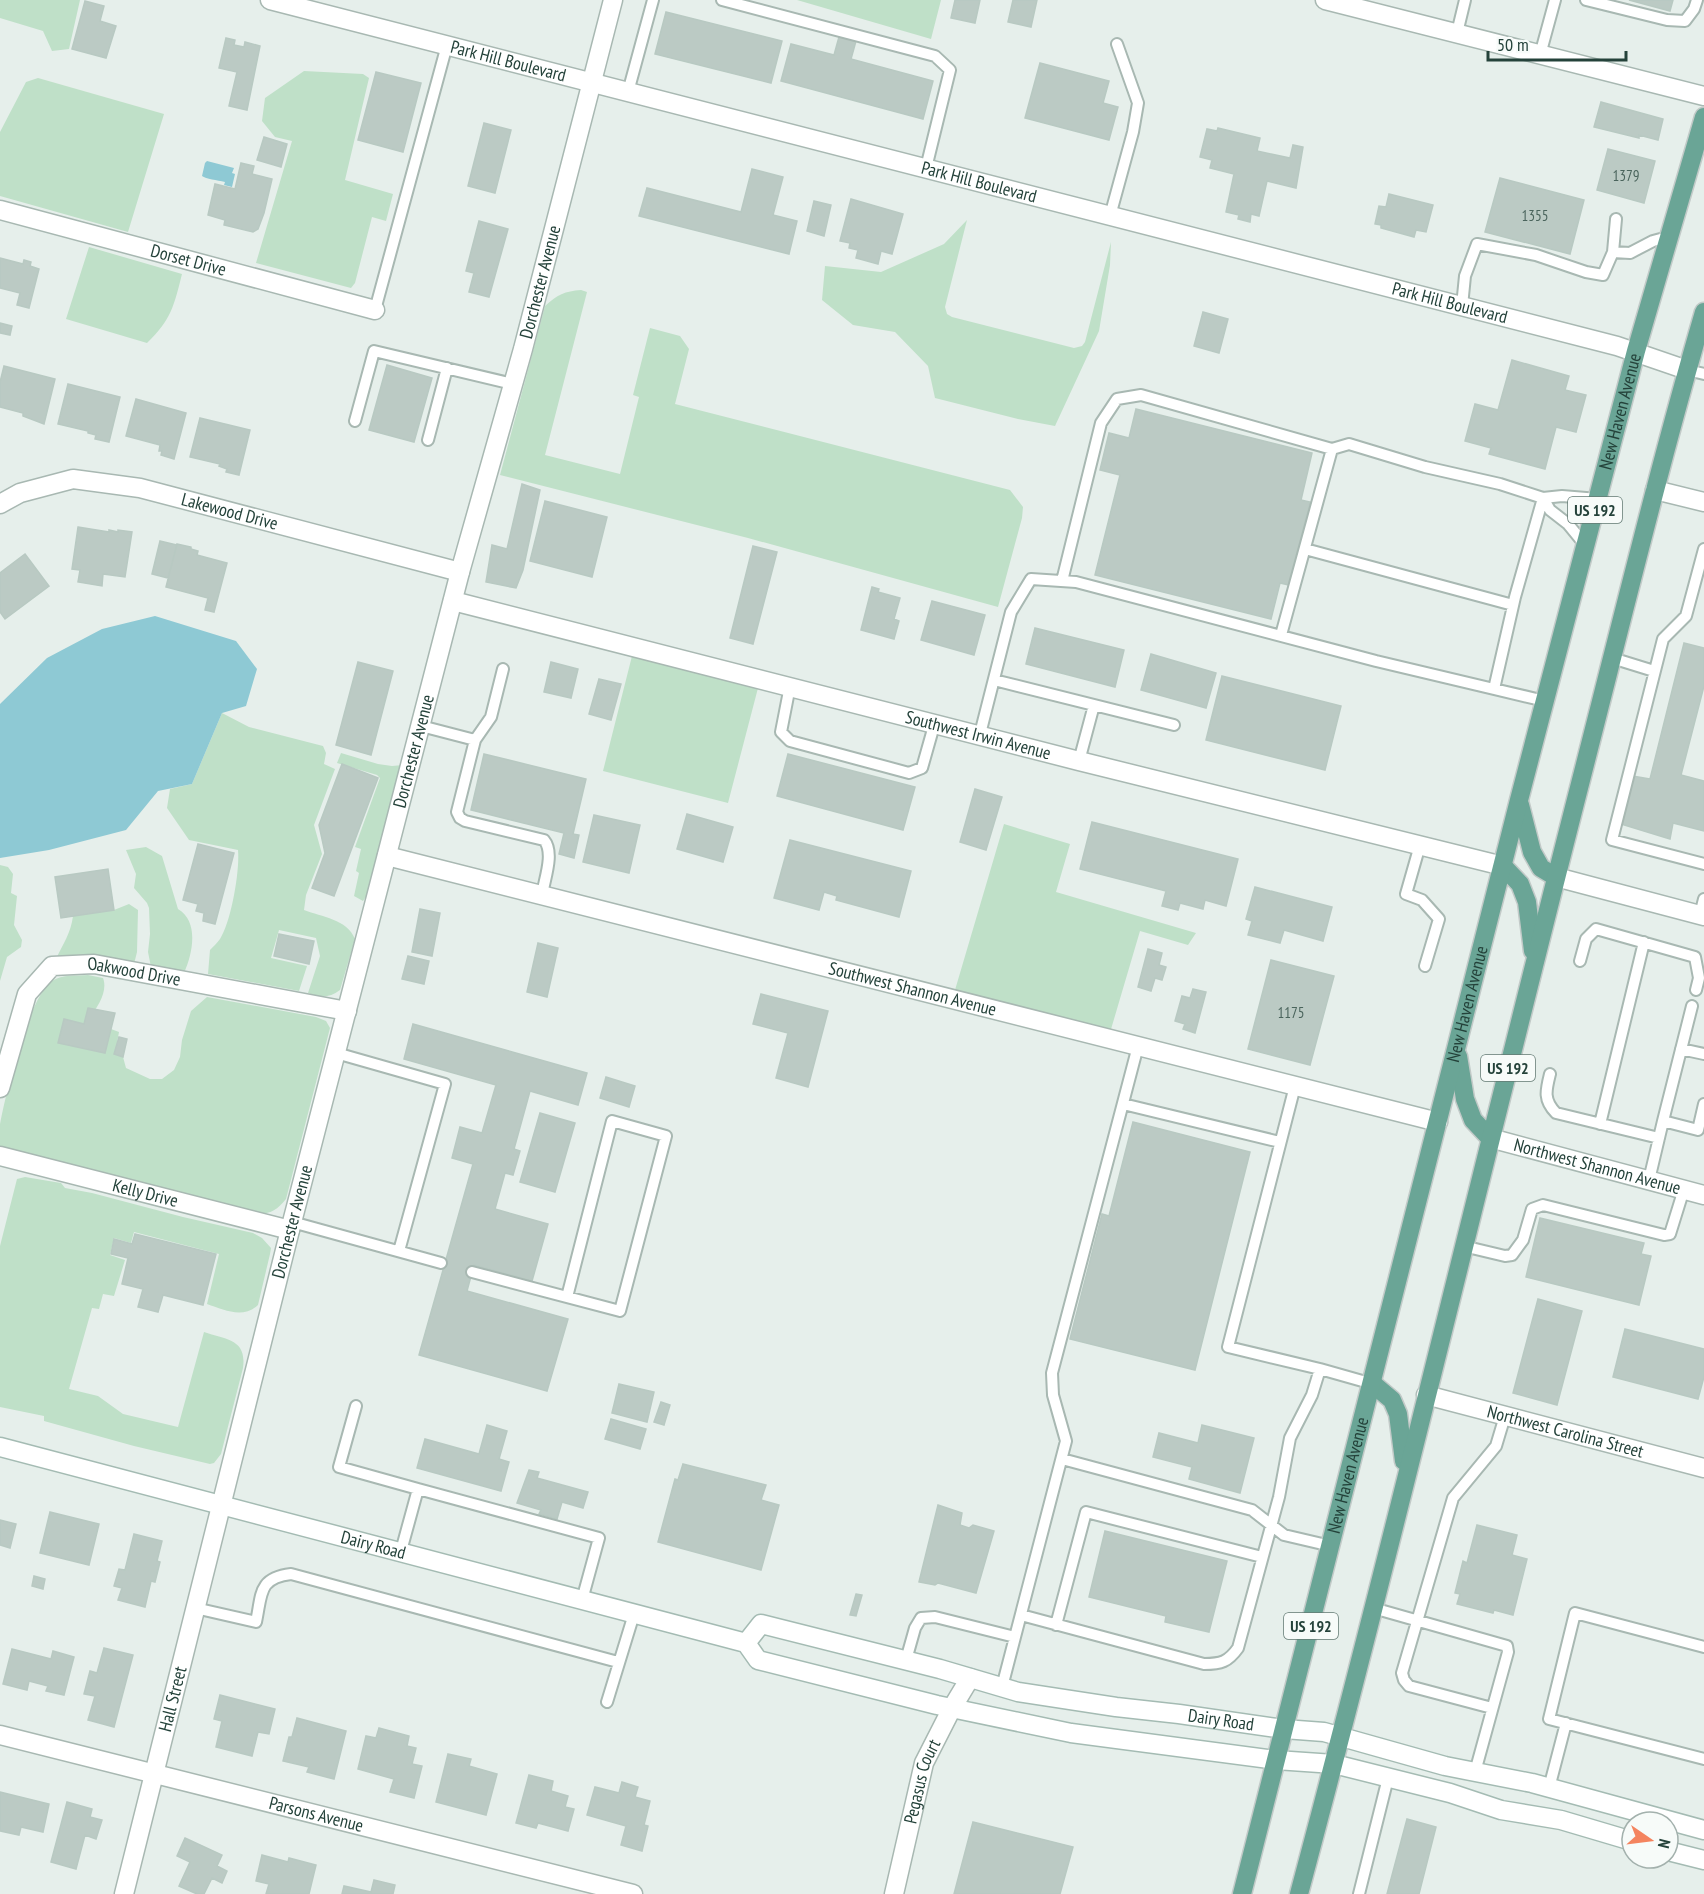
<svg xmlns="http://www.w3.org/2000/svg" width="1704" height="1894" font-family="'PT Sans Narrow',sans-serif">
<style>
.green{fill:#bfe0c8}
.water{fill:#8ec9d4}
.building{fill:#bbcac4;stroke:#b8c9c2;stroke-width:1.5}
.lines{fill:none;stroke-linecap:round;stroke-linejoin:round}
.lane-casing{stroke:#a8b8b2;stroke-width:14}
.street-casing{stroke:#a8b8b2;stroke-width:21}
.secondary-casing{stroke:#a4bbb3;stroke-width:21}
.primary-casing{stroke:#c2cac8;stroke-width:21}
.lane{stroke:#fff;stroke-width:10}
.street{stroke:#fff;stroke-width:18}
.secondary{stroke:#fff;stroke-width:18}
.primary{stroke:#6aa596;stroke-width:18}
.labels{text-anchor:middle;stroke-width:4.5;stroke-linejoin:round;paint-order:stroke}
.number-label{font-size:15px;fill:#4a645c}
.shield{fill:#f7fbf9;stroke:#637a73;stroke-width:1.5}
.shield-label{font-size:16px;font-weight:bold;fill:#24423a}
.street-label{font-size:18px;fill:#24423a;stroke:#f7fbf9}
</style>
<rect width="100%" height="100%" fill="#e6efeb"/>
<path class="green" d="M0 0H80L69 49 52 51 43 31 0 18Z
M797 0H941L931 39Z
M304 71 363 74 369 78 345 180 393 194 386 221 372 217 355 283 351 288 256 263 292 141 275 137 262 121 265 98Z
M38 78 164 114 128 232 0 196V132L26 82Z
M967 220 945 307 947 314 952 317 1074 348 1082 346 1085 342 1111 242 1110 265 1099 331 1055 426 1018 419 935 398 928 366 895 332 853 325 822 300 825 266 881 272 944 244Z
M89 247 182 274C174 306 171 320 147 343L66 319Z
M581 290 587 292 545 455 620 474 639 397 633 395 650 328 680 336 689 349 675 404 1010 490 1023 507 1022 518 998 607 748 538 500 475 545 306C557 295 565 291 581 290Z
M632 656 758 688 728 803 603 771Z
M222 713 249 727 323 746 326 753 324 764 335 769 314 825 322 854 306 895 304 910C322 917 347 919 355 939L340 990C329 998 321 998 308 993L320 956 316 938 279 930 271 958 307 966 299 991 208 974 210 950C213 947 217 943 220 939 231 922 240 871 238 850L189 840 167 808 170 789 192 784Z
M341 753 378 764 392 766 403 765 367 895 363 901 354 896 359 873 356 871 361 849 355 847 380 778 377 775 337 763Z
M1004 824 1070 844 1056 892 1196 933 1188 945 1140 931 1109 1036 955 990Z
M146 847 162 856 178 909C199 921 193 953 184 973L151 967 148 952 150 934 149 908 147 903 134 888 136 874 126 850Z
M0 865 8 867 13 874 11 893 17 896 14 925 22 940 21 947 7 957 0 981Z
M129 904 138 910 137 952 134 964 56 959C63 944 71 933 73 916L114 910Z
M88 975 103 978C109 993 94 1013 84 1024L64 1019 59 1043 104 1053 111 1029 119 1032 115 1054 123 1057 126 1068 150 1079H162L174 1070 180 1057 182 1040 191 1011 207 997 316 1017 326 1021 330 1028 286 1199C278 1209 271 1214 258 1214L0 1147C0 1139 0 1131 0 1124 6 1093 28 998 52 981 63 974 76 976 88 975Z
M25 1177 61 1183 65 1188 92 1193 183 1217 253 1233 262 1238 271 1248 270 1254 258 1305C243 1319 224 1310 207 1304L219 1254 134 1232 131 1243 114 1238 110 1255 125 1260 114 1296 103 1294 99 1309 92 1308 69 1389 98 1396 123 1414 178 1427 204 1332C227 1340 247 1339 243 1368L221 1454 214 1463 210 1464 134 1446 44 1421V1416L0 1407V1246L17 1179Z"/>
<path class="water" d="M207 161 234 168 232 173 235 174 232 187 224 185 225 182C217 180 206 179 202 176L205 163Z
M155 616 236 641 257 669 246 706 222 713 192 784 158 791 126 830 49 850 0 858V704L47 658 102 629Z"/>
<path class="building" d="M955 0H980L975 23 951 18Z
M1013 0H1037L1031 27 1008 22Z
M1629 0H1673L1670 11Z
M85 1 104 6 100 21 116 26 106 58 72 49Z
M666 12 782 41 771 83 655 54Z
M839 37 856 41 851 59 933 81 923 119 781 81 791 44 834 55Z
M226 38 235 40 234 45 244 47 245 42 260 46 247 110 229 106 237 72 219 68Z
M1040 63 1109 81 1103 103 1118 107 1109 140 1025 118Z
M376 72 421 83 403 152 358 140Z
M1601 102 1663 119 1658 140 1639 135V138L1594 127Z
M484 123 511 130 495 193 468 186Z
M1218 128 1260 138 1257 151 1290 158 1293 145 1303 147 1296 188 1267 181 1259 216 1251 214 1250 222 1238 219 1239 215 1226 212 1234 174 1210 168 1212 160 1200 157 1207 129 1217 131Z
M264 137 287 144 281 167 257 160Z
M1608 149 1655 161 1644 203 1597 190Z
M241 163 254 166 252 174 272 179 264 213 258 229 253 232 224 225 225 220 208 215 215 184 235 189Z
M752 169 783 177 773 215 797 221 789 254 639 216 647 188 741 212Z
M1500 178 1584 200 1570 254 1485 232Z
M1389 194 1433 205 1426 232 1416 230 1414 237 1381 228V225L1375 224 1379 206 1386 207Z
M851 199 903 214 892 254 881 251 878 264 856 258 858 250 849 248 850 243 840 241Z
M814 201 831 205 824 236 807 231Z
M479 221 508 229 489 297 469 292 474 273 466 271Z
M0 258 23 264 24 260 31 262 30 266 39 269 29 308 17 305 20 293 0 288Z
M1203 312 1228 319 1219 353 1194 346Z
M0 323 12 326 10 335 0 333Z
M1512 360 1569 376 1565 390 1586 395 1576 432 1556 427 1545 469 1489 454 1491 448 1465 441 1475 404 1498 410Z
M387 365 432 378 414 442 369 430Z
M4 366 55 379 44 424 23 416V413L0 407V382Z
M68 384 120 397 109 442 95 439 96 435 88 433V431L58 424Z
M136 399 186 413 174 459 161 455 162 451H159L160 445 126 436Z
M1136 409 1312 453 1301 500 1310 502 1289 585 1280 583 1271 619 1095 575 1120 475 1100 470 1109 433 1129 438Z
M200 418 250 430 239 475 226 472 227 469 219 466 220 464 190 457Z
M522 484 540 490 523 570 516 588 486 582 492 545 507 549Z
M545 501 607 517 592 577 530 561Z
M78 527 109 532V530L118 532V530L132 532 125 577 103 574 102 586 78 582 80 570 72 569Z
M160 541 177 545 168 578 152 574Z
M177 544 191 547V549L198 551 197 555 227 563 214 612 205 610 208 598 166 587Z
M753 546 777 552 753 644 730 638Z
M25 554 49 586 5 619 0 612V573Z
M872 587 879 589 878 592 900 598 894 619 899 621 894 639 861 630Z
M932 601 985 615 974 655 921 640Z
M1035 628 1124 650 1115 687 1026 664Z
M1684 643 1704 648V686L1681 775 1704 781V831L1673 823 1670 839 1621 824 1633 776 1650 779Z
M1151 654 1216 673 1206 708 1141 690Z
M358 662 393 671 371 755 336 745Z
M551 662 578 669 571 698 544 692Z
M1222 676 1341 706 1325 770 1206 740Z
M599 679 621 684 611 720 589 714Z
M484 754 586 779 573 834 579 835 574 858 559 854 564 833 471 810Z
M788 754 915 787 903 830 777 796Z
M342 764 378 778 334 896 312 888 325 853 319 825Z
M975 789 1002 797 986 850 960 842Z
M687 814 733 827 723 862 677 849Z
M594 815 640 825 629 873 583 862Z
M1092 822 1238 859 1226 906 1205 900 1203 909 1180 903 1178 910 1162 906 1166 891 1080 869Z
M790 840 911 871 899 917 836 900 837 896 824 892 819 910 774 898Z
M198 844 234 853 215 924 203 921 204 913 196 911 198 904 183 900Z
M108 869 114 910 61 918 55 877Z
M1255 887 1332 907 1323 941 1284 930 1280 943 1248 935 1252 921 1246 919Z
M420 909 440 913 432 956 412 952Z
M279 934 314 941 309 964 274 956Z
M538 943 558 948 547 997 527 992Z
M1148 949 1162 953 1159 965 1166 967 1162 980 1155 978 1151 991 1138 987Z
M408 956 429 961 424 984 402 979Z
M1271 960 1334 976 1310 1065 1248 1049Z
M1193 989 1206 992 1195 1033 1183 1029 1185 1024 1175 1021 1182 996 1190 998Z
M761 994 828 1011 808 1087 776 1078 788 1033 753 1024Z
M88 1008 115 1013 105 1053 58 1043 64 1019 84 1024Z
M413 1024 587 1073 578 1105 530 1091 514 1149 520 1151 513 1175 505 1173 495 1209 548 1224 532 1281 474 1265 467 1291 568 1319 547 1391 419 1355 473 1164 452 1158 460 1127 482 1133 496 1085 404 1059Z
M119 1037 127 1039 123 1057 114 1054Z
M606 1077 635 1086 629 1107 600 1098Z
M540 1113 575 1123 555 1192 520 1182Z
M1133 1122 1250 1152 1195 1370 1070 1339 1102 1214 1109 1216Z
M1540 1218 1644 1243 1641 1254 1651 1256 1639 1305 1526 1277Z
M135 1234 216 1254 203 1305 163 1295 158 1312 138 1307 143 1289 122 1284 128 1258 111 1254 114 1239 132 1244Z
M1538 1299 1582 1311 1557 1405 1513 1393Z
M1625 1329 1704 1349V1377L1698 1399 1613 1377Z
M619 1384 654 1392 647 1422 612 1413Z
M661 1402 670 1405 664 1425 654 1422Z
M611 1419 646 1429 640 1449 605 1439Z
M487 1425 507 1431 499 1459 509 1462 501 1491 417 1468 425 1439 479 1454Z
M1202 1425 1254 1438 1240 1493 1189 1479 1192 1467 1153 1457 1159 1433 1198 1443Z
M683 1464 766 1485 761 1500 779 1505 761 1570 658 1542 675 1479 678 1480Z
M529 1470 539 1472 537 1478 588 1492 583 1508 562 1502 557 1519 539 1514 541 1510 517 1503Z
M938 1505 962 1513 960 1525 969 1528 973 1525 994 1531 976 1593 938 1583 935 1585 919 1582Z
M50 1512 99 1524 89 1565 40 1553Z
M0 1520 16 1524 10 1548 0 1545Z
M1477 1525 1517 1535 1512 1555 1527 1559 1513 1615 1494 1610 1493 1613 1457 1604 1460 1594 1455 1593 1463 1561 1467 1563Z
M1105 1531 1227 1561 1209 1632 1165 1622 1166 1616 1089 1597Z
M134 1534 162 1541 157 1561 160 1562 155 1582 151 1581 145 1607 118 1600 122 1588 114 1586 119 1569 125 1570Z
M34 1576 45 1579 43 1589 32 1586Z
M856 1594 862 1595 856 1616 850 1615Z
M104 1648 133 1655 114 1727 88 1720 95 1696 84 1694 90 1671 97 1673Z
M12 1649 51 1659 53 1651 74 1657 64 1695 46 1691 48 1686 29 1681 27 1690 3 1684Z
M220 1695 275 1709 269 1734 258 1732 252 1756 216 1747 222 1721 214 1719Z
M297 1718 346 1731 334 1779 307 1772 309 1767 283 1761 289 1737H292Z
M379 1728 409 1736 407 1746 416 1748 412 1764 422 1766 414 1798 390 1792 394 1779 358 1769 366 1736 376 1738Z
M448 1754 471 1759 469 1766 497 1774 486 1815 436 1802Z
M529 1775 553 1781 551 1791 568 1796 565 1807 574 1809 568 1831 538 1823 536 1828 516 1823Z
M622 1782 638 1787 635 1797 650 1801 644 1825 648 1826 642 1851 621 1845 626 1826 587 1815 595 1787 619 1793Z
M0 1792 49 1804 43 1832 21 1827 19 1835 0 1831Z
M67 1802 92 1809 90 1817 102 1820 96 1839 85 1835 76 1869 51 1862Z
M1407 1819 1436 1827 1419 1894H1387Z
M973 1822 1073 1847 1060 1894H954Z
M185 1838 222 1855 217 1866 227 1871 222 1883 212 1878 204 1894H197L179 1886 190 1862 177 1856Z
M262 1855 288 1862 289 1858 316 1865 309 1894H266L269 1884 256 1881Z
M374 1880 395 1885 393 1894H342L344 1886 371 1892Z"/>
<g class="lines">
<g class="lane-casing">
<path id="lane" d="M722 0 935 56 950 70 926 168
M1586 0 1667 20 1685 21 1694 9 1697 0
M1457 33 1465 0
M1540 55 1555 0
M628 92 653 0
M1110 216 1133 132 1138 103 1117 44
M1613 252 1630 253 1653 241 1668 237
M1462 306 1465 276 1477 244 1536 255 1586 272 1603 275 1613 252 1616 219
M375 310 447 45
M1687 370 1704 374
M355 421 374 351 513 384
M428 440 447 368
M1586 546 1568 524 1550 510 1543 498 1562 496 1598 499
M1305 549 1513 605
M1704 549 1686 616 1663 639 1612 840 1704 864
M1062 581 1101 423 1117 399 1141 395 1332 449
M1281 635 1332 449 1349 444 1425 467 1500 484 1543 498 1515 597 1494 689 1545 701
M1612 658 1654 671
M994 680 1174 725
M790 686 781 732 790 741 909 773 922 768 935 722
M421 726 475 740 457 812 460 818 465 821 544 840C555 853 544 880 542 895
M980 734 1011 612 1031 579 1076 582 1376 661 1494 689
M475 740 491 717 503 669
M1079 761 1094 705
M1420 845 1406 894 1422 900 1439 919 1425 966
M1700 915 1704 899
M1580 961 1586 939 1596 929 1695 957 1699 978 1696 990
M1681 1049 1704 1054
M336 1053 445 1084 399 1251
M1550 1074C1546 1090 1543 1100 1556 1113L1659 1138
M1295 1086 1228 1347 1320 1369 1373 1384
M1123 1104 1280 1142
M1663 1121 1692 1006
M1600 1124 1644 942
M1649 1180 1663 1121 1698 1130 1704 1104
M292 1222 441 1263
M1463 1246 1505 1256 1512 1255 1523 1240 1532 1209 1543 1205 1664 1235 1670 1234 1684 1189
M472 1272 620 1311 666 1136 612 1121 567 1297
M356 1406 339 1467 418 1489
M1062 1459 1252 1510 1284 1535 1331 1546
M401 1551 418 1489 599 1538 582 1600
M195 1608 256 1622C262 1594 258 1578 291 1574L618 1662
M1373 1608 1507 1646 1508 1652 1475 1772
M1021 1615 1204 1664C1221 1664 1228 1662 1238 1648L1279 1497 1290 1438 1312 1395 1320 1369
M1056 1625 1086 1512 1262 1557
M1704 1647 1575 1613 1549 1719 1704 1759
M906 1660 915 1628 921 1618 935 1617 1015 1637
M1002 1687 1066 1441 1053 1395 1052 1373 1138 1046
M607 1702 634 1614
M1492 1708 1409 1686 1404 1680 1402 1673 1453 1498 1496 1446 1505 1416
M1549 1788 1566 1723
M1359 1894 1388 1778"/>
</g>
<g class="street-casing">
<g id="street">
<path id="s1" d="M270 0 1617 346 1687 370"/>
<path d="M1325 0 1704 96"/>
<path id="s2" d="M0 210 375 310"/>
<path d="M1655 490 1704 502"/>
<path id="s3" d="M0 504 20 493 73 479 140 488 460 572"/>
<path id="s4" d="M453 601 1079 761 1503 866"/>
<path id="s5" d="M387 856 1438 1122"/>
<path d="M1556 877 1704 916"/>
<path id="s6" d="M0 1088 27 994 52 966 94 964 347 1011"/>
<path id="s7" d="M1490 1138 1704 1195"/>
<path id="s8" d="M0 1156 290 1230"/>
<path id="s9" d="M1426 1395 1704 1468"/>
<path id="s10" d="M0 1735 633 1894"/>
<path id="s11" d="M124 1894 290 1230 460 572 523 349 613 0"/>
<path id="s12" d="M894 1894 924 1763 952 1708 970 1678"/>
</g>
</g>
<g class="secondary-casing">
<g id="secondary">
<path id="s13" d="M0 1447 746 1643 758 1660 937 1705 1071 1733 1276 1760 1334 1764 1450 1793 1501 1810 1561 1820 1632 1841"/>
<path id="s14" d="M746 1643 761 1624 940 1669 1018 1692 1116 1707 1179 1714 1284 1729 1324 1732 1445 1766 1532 1783 1704 1830"/>
<path d="M1668 1851 1704 1860"/>
</g>
</g>
<g class="primary-casing">
<g id="primary">
<path d="M1520 805 1532 852 1541 868 1556 877"/>
<path d="M1503 866 1520 884 1527 902 1533 951"/>
<path d="M1458 1056 1465 1099 1473 1120 1490 1138"/>
<path d="M1373 1384 1392 1400 1398 1414 1404 1461"/>
<path id="s15" d="M1242 1894 1519 800 1636 351 1704 117"/>
<path d="M1299 1894C1398 1524 1486 1151 1581 780 1621 624 1659 467 1704 312"/>
</g>
</g>
<use href="#lane" class="lane"/>
<use href="#street" class="street"/>
<use href="#secondary" class="secondary"/>
<use href="#primary" class="primary"/>
</g>
<g class="labels">
<g class="number-label">
<text x="1626" y="181">1379</text>
<text x="1535" y="221">1355</text>
<text x="1291" y="1018">1175</text>
</g>
<g class="shield">
<rect x="1568" y="497" width="54" height="26" rx="4.5"/>
<rect x="1481" y="1055" width="54" height="26" rx="4.5"/>
<rect x="1284" y="1613" width="54" height="26" rx="4.5"/>
</g>
<g class="shield-label">
<text x="1595" y="516">US 192</text>
<text x="1508" y="1074">US 192</text>
<text x="1311" y="1632">US 192</text>
</g>
<g class="street-label">
<text dy="6" stroke="none"><textPath href="#s1" startOffset="246">Park Hill Boulevard</textPath></text>
<text dy="6" stroke="none"><textPath href="#s1" startOffset="732">Park Hill Boulevard</textPath></text>
<text dy="6" stroke="none"><textPath href="#s2" startOffset="195">Dorset Drive</textPath></text>
<text dy="6" stroke="none"><textPath href="#s11" startOffset="1665">Dorchester Avenue</textPath></text>
<text dy="6" stroke="none"><textPath href="#s1" startOffset="1218">Park Hill Boulevard</textPath></text>
<text dy="6" stroke="none"><textPath href="#s15" startOffset="1530">New Haven Avenue</textPath></text>
<text dy="6" stroke="none"><textPath href="#s3" startOffset="238">Lakewood Drive</textPath></text>
<text dy="6" stroke="none"><textPath href="#s4" startOffset="542">Southwest Irwin Avenue</textPath></text>
<text dy="6" stroke="none"><textPath href="#s11" startOffset="1179">Dorchester Avenue</textPath></text>
<text dy="6" stroke="none"><textPath href="#s6" startOffset="218">Oakwood Drive</textPath></text>
<text dy="6" stroke="none"><textPath href="#s5" startOffset="542">Southwest Shannon Avenue</textPath></text>
<text dy="6" stroke="none"><textPath href="#s15" startOffset="918">New Haven Avenue</textPath></text>
<text dy="6" stroke="none"><textPath href="#s7" startOffset="111">Northwest Shannon Avenue</textPath></text>
<text dy="6" stroke="none"><textPath href="#s8" startOffset="150">Kelly Drive</textPath></text>
<text dy="6" stroke="none"><textPath href="#s11" startOffset="693">Dorchester Avenue</textPath></text>
<text dy="6" stroke="none"><textPath href="#s9" startOffset="144">Northwest Carolina Street</textPath></text>
<text dy="6" stroke="none"><textPath href="#s15" startOffset="432">New Haven Avenue</textPath></text>
<text dy="6" stroke="none"><textPath href="#s13" startOffset="386">Dairy Road</textPath></text>
<text dy="6" stroke="none"><textPath href="#s11" startOffset="201">Hall Street</textPath></text>
<text dy="6" stroke="none"><textPath href="#s14" startOffset="495">Dairy Road</textPath></text>
<text dy="6" stroke="none"><textPath href="#s12" startOffset="116">Pegasus Court</textPath></text>
<text dy="6" stroke="none"><textPath href="#s10" startOffset="326">Parsons Avenue</textPath></text>
</g>
</g>
<g transform="translate(1650 1840) rotate(104)"><circle r="28" fill="#f7fbf9" stroke="#a3b1ad" stroke-width="1.5"/>
<path d="M0-4.5L10 22L0 15L-10 22Z" fill="#f4845f"/>
<text y="-9" font-size="16" font-weight="bold" text-anchor="middle" fill="#24423a">N</text>
</g>
<path d="M1488 51v9h138v-9" fill="none" stroke="#24423a" stroke-width="3"/>
<text x="1497" y="51" font-size="18" fill="#24423a" stroke="#f7fbf9" stroke-width="4.5" paint-order="stroke">50 m</text>
</svg>
